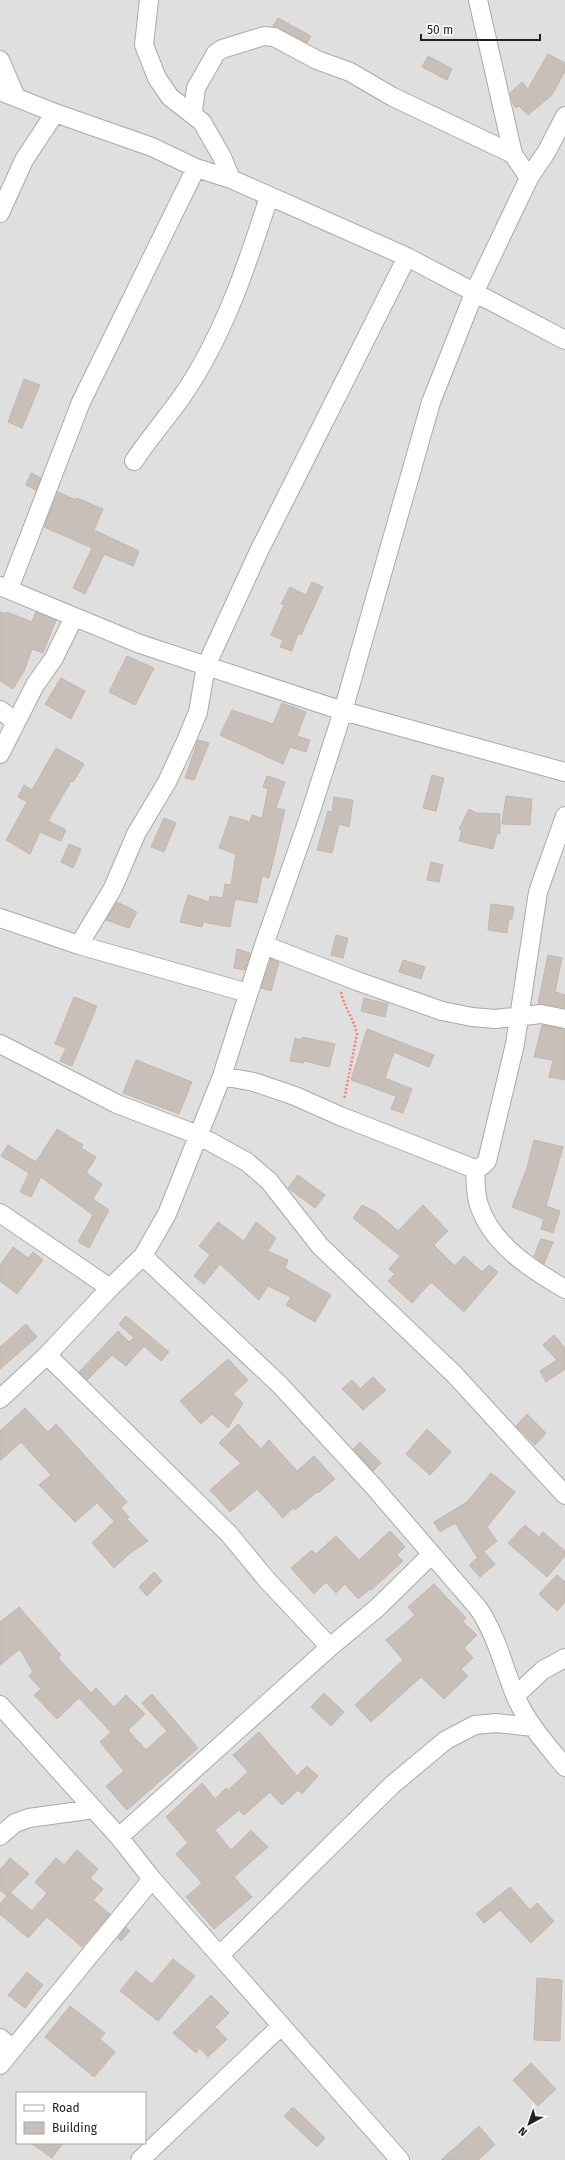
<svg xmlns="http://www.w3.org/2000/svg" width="565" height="2160" font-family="'Fira Sans',sans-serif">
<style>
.residential{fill:#e0dfdf;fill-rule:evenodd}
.building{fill:#c7bfb8;stroke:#c4b6ab}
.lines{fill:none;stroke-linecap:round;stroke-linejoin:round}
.street-casing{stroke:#a9a9a9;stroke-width:20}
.path{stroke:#fa8072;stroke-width:2.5;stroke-dasharray:2 2;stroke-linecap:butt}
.street{stroke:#fff;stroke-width:18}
</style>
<rect width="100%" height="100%" fill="#f2efe9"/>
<path class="residential" d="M0 0H565V2160H0ZM17 2093H145V2143H17Z"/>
<path class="building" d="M278 18 311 36 307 43 273 26Z
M548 54 565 63V71L552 95 528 115 519 106 516 108 513 104 510 93 522 82 528 89Z
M428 56 452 69 447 80 422 67Z
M24 379 40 385 22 428 8 422Z
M31 473 41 478 36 490 26 485Z
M58 492 76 500 77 498 103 509 94 530 139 551 133 566 104 554 85 594 73 588 92 548 44 527Z
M312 582 323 587 301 635 298 633 292 651 280 647 283 640 271 635 284 605 281 604 290 587 306 595Z
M0 612 6 614 7 612 32 622 36 612 56 620 43 653 32 649 24 671 13 689 0 681Z
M127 656 154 668 135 705 109 692Z
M61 678 85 691 71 719 45 704Z
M282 703 306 712 297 736 310 740 306 752 290 747 283 764 220 735 232 710 273 724Z
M198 740 209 743 194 780 185 778Z
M56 748 84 764 73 782 71 781 48 821 66 830 61 841 40 832 30 854 6 840 27 802 18 797 24 785 32 790Z
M432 775 444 778 436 811 423 808Z
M267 776 285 782 276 808 285 810 269 878 262 876 257 903 235 899 230 927 203 922 202 927 180 922 188 895 209 902 210 896 223 898 225 884 231 885 236 854 219 848 230 816 250 822 252 815 262 818 268 789 263 787Z
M506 796 532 799 530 825 502 824Z
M334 797 353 800 349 827 339 824 332 853 317 850 328 811 332 812Z
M469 809 476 813 500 814V834L497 833 493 849 459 841 462 830 459 829Z
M164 818 176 823 164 852 151 847Z
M69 844 81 849 73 868 61 862Z
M431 862 443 865 439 882 427 880Z
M117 902 137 912 129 928 106 920Z
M491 904 514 907 512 919H509L507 933 488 930Z
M336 935 348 938 343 958 331 955Z
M237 949 250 953 245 970 234 968Z
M548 955 562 958 555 992 565 995V1008L538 1003Z
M271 959 279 962 271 991 261 988Z
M403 960 425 967 421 979 399 972Z
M74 997 97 1006 72 1066 60 1061 66 1048 55 1044Z
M364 998 388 1004 385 1017 361 1011Z
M542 1025 565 1029V1080L549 1077 553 1060 534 1057Z
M367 1029 434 1055 429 1067 394 1052 385 1078 412 1089 403 1113 391 1109 396 1096 351 1080Z
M302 1037 335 1044 329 1067 304 1061 303 1063 290 1061 295 1038 301 1040Z
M136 1060 192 1082 179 1114 123 1093Z
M57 1129 83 1145 81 1148 96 1157 86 1173 102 1184 93 1199 109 1210 89 1248 78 1242 93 1215 41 1177 31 1197 20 1192 29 1173 1 1156 8 1145 36 1162Z
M534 1140 563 1147 546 1206 560 1211 553 1233 541 1229 544 1219 512 1207 527 1168Z
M298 1175 325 1195 315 1208 288 1188Z
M362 1205 376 1212 398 1231 423 1205 448 1231 434 1245 455 1266 464 1256 482 1272 489 1265 498 1272 464 1312 431 1282 412 1303 388 1281 395 1274 389 1269 400 1256 353 1218Z
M218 1222 244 1241 256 1222 276 1238 268 1251 288 1260 285 1268 331 1295 315 1322 286 1305 291 1297 268 1286 259 1300 220 1264 204 1284 194 1276 210 1255 199 1246Z
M541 1239 553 1242 544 1264 534 1256Z
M13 1247 28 1258 33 1252 43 1260 17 1294 0 1281V1265Z
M126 1316 169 1352 161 1361 144 1346 126 1366 112 1355 87 1380 79 1372 118 1331 129 1342 134 1338 119 1324Z
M26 1324 37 1337 0 1369V1347Z
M554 1335 565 1348V1369L546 1382 540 1371 557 1360 543 1345Z
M228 1359 248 1380 233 1394 243 1403 228 1428 212 1414 201 1424 180 1401Z
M373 1377 386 1390 363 1410 342 1389 352 1380 360 1389Z
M25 1408 48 1432 56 1424 127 1502 121 1508 129 1517 127 1519 148 1541 129 1554 114 1568 92 1543 114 1521 97 1503 75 1522 39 1485 51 1475 21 1442 0 1461V1431Z
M527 1414 546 1433 535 1445 516 1426Z
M238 1424 261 1449 269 1440 297 1471 314 1456 335 1479 318 1493 317 1492 295 1510 293 1508 283 1518 257 1489 230 1512 210 1490 241 1463 219 1443Z
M427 1429 451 1452 430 1475 406 1454Z
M360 1442 381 1463 373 1471 353 1449Z
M491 1473 515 1492 487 1527 497 1541 477 1557 455 1523 440 1532 434 1522 467 1502Z
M525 1525 539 1537 543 1532 565 1551V1556L547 1577 508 1543Z
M390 1531 405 1547 397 1555 403 1561 371 1590 370 1589 358 1599 345 1584 336 1593 326 1582 314 1594 291 1568 312 1550 316 1554 336 1536 359 1560Z
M484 1552 495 1564 480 1577 469 1565Z
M154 1572 162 1581 147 1596 139 1587Z
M557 1575 565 1582V1602L557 1611 539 1594Z
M434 1584 466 1618 462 1621 477 1635 464 1648 473 1658 461 1669 468 1676 444 1699 421 1677 371 1722 355 1705 403 1660 386 1640 415 1615 408 1607Z
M19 1607 61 1655 58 1658 91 1693 96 1688 114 1707 126 1695 145 1714 128 1730 146 1750 167 1731 142 1703 152 1694 198 1748 127 1810 106 1786 124 1771 100 1742 111 1732 79 1698 57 1719 34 1695 41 1689 29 1676 33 1672 20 1649 0 1665V1622Z
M324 1693 344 1712 331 1726 311 1707Z
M259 1732 297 1776 307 1766 318 1776 302 1794 298 1790 282 1805 270 1792 244 1815 239 1810 215 1830 231 1850 251 1830 268 1847 234 1877 252 1897 214 1929 186 1897 202 1883 176 1854 188 1843 166 1817 202 1783 215 1799 226 1788 228 1790 248 1772 233 1755Z
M77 1850 98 1869 90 1878 103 1889 93 1900 110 1914 82 1947 47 1917 28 1938 0 1914V1904L10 1892 32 1911 47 1893 35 1882 56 1858 64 1865Z
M10 1858 29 1874 7 1896 0 1890V1870Z
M510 1887 530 1910 537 1903 554 1921 531 1943 500 1910 484 1923 476 1914Z
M126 1927 130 1931 121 1941 118 1938Z
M173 1959 195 1976 158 2021 120 1991 136 1971 152 1984Z
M27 1972 43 1985 25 2008 8 1995Z
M537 1978 562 1980 560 2041 534 2040Z
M211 1995 229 2013 215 2027 227 2039 208 2057 200 2048 196 2053 173 2033Z
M70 2006 105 2033 100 2039 115 2052 94 2077 45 2037Z
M531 2063 556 2089 538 2106 513 2080Z
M293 2107 325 2138 317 2147 284 2116Z
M479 2126 495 2145 478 2160H441Z
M31 2143H63L52 2158Z"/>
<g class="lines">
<g class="street-casing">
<path id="street" d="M149 0 144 45 157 78 170 97 202 122 222 157 231 179
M478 0 513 154 529 178
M0 60 16 97
M0 91 55 113 152 147 196 168 231 179 407 257 565 340
M193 112 196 88 216 53 222 49 264 36 274 37 317 60 350 72 393 97 513 154
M0 213 24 160 55 113
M134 461C149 438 167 418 183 395 224 335 247 265 269 197
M0 586 140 644 343 711 565 772
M9 589 81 402 196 168
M0 710 16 722
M0 754 35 685 54 658 74 617
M0 918 79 945 248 993
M79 945 113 888 136 834 167 782 186 741 198 712 206 666 259 551 407 257
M264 945 357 981 442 1011 472 1017 495 1019 541 1014 565 1019
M0 1044 117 1104 198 1135 247 1162 269 1181 320 1246 454 1374 565 1495
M222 1076 254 1082 295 1096 340 1116 470 1167C478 1170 482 1167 487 1161L515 1044 538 892 565 816
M475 1169C476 1180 475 1195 479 1205 492 1245 531 1269 565 1289
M0 1213 110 1288
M143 1256 280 1385 374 1487 478 1608C496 1634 503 1665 515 1695 526 1722 547 1745 565 1767
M47 1355 229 1534 267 1580 330 1647
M0 1399 47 1355 110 1288 143 1256 167 1214 222 1076 264 945 308 820 343 711 431 402 475 291 529 178 547 151 565 116
M515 1696 543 1670 565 1658
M0 1705 119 1837 152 1879 400 2160
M0 1836 15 1823 29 1818 94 1809
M119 1837 330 1647 377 1608 431 1555
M220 1955 392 1785 446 1740 475 1725 496 1723 533 1727
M0 2038 13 2049
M0 2065 152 1879
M140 2160 281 2026"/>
</g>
<path class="path" d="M341 992C344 1007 354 1019 357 1034L344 1100"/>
<use href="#street" class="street"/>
</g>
<rect x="16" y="2092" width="130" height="52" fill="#ffffff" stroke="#a7a7a7"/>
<rect x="24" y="2105" width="20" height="6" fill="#ffffff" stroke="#a7a7a7"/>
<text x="52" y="2112" font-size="12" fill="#222222">Road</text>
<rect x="24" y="2122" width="20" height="12" fill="#c7bfb8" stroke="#a7a7a7"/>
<text x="52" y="2132" font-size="12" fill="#222222">Building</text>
<g transform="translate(529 2124) rotate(220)" stroke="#ffffff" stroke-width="3" paint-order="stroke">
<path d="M0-3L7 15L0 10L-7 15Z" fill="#222222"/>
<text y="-6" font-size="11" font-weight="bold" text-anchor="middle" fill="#222222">N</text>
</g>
<path d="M421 34v6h119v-6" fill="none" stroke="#222222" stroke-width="2"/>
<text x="427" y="34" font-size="12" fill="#222222" stroke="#ffffff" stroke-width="3" paint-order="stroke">50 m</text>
</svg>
